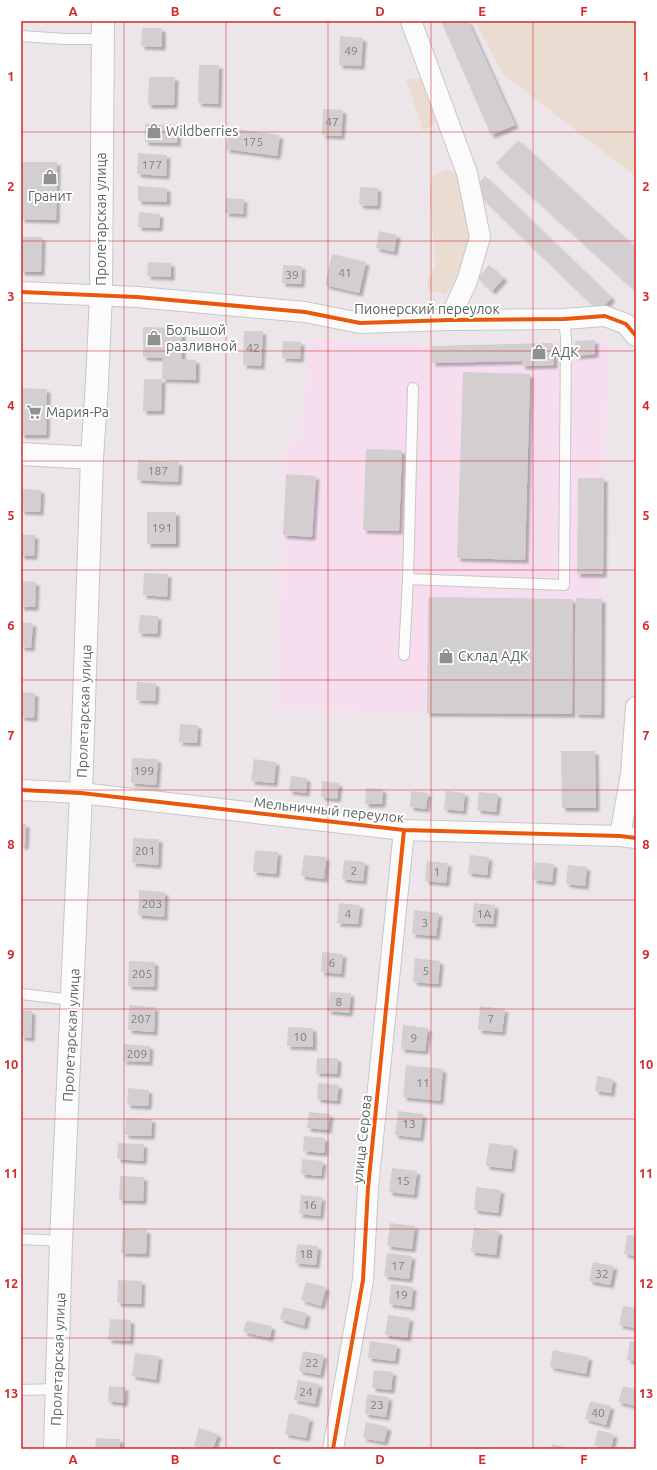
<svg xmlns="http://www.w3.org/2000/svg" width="657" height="1470" font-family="Ubuntu,sans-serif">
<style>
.commercial{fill:#f6deef}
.green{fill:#eadcd1}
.building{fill:#d3cfd1;filter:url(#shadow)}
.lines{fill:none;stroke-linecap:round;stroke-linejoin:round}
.service-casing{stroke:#c6c7c6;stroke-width:12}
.minor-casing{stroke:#c6c7c6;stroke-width:22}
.tertiary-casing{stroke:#c6c7c6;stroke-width:24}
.secondary-casing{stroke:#c6c7c5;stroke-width:24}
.service{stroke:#fcfbfc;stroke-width:10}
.minor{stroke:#fcfbfc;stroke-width:20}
.tertiary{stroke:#fcfbfc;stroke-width:22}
.secondary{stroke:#fcfbfc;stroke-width:22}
.cycleway-casing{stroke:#fff;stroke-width:6}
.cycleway{stroke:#e8590c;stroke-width:4}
.grid{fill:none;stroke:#d62828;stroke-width:1;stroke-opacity:0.55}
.labels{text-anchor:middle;stroke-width:4;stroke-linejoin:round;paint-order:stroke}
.number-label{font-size:12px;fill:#7a807a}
.poi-label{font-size:14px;fill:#5b655c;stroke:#fff;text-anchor:start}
.street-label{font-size:14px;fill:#5b655c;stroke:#fff}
.neatline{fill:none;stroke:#d62828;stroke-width:1.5}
.grid-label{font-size:13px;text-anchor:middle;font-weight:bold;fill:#d62828}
</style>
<defs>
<filter id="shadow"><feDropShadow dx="3.5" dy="3.5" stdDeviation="1" flood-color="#0004"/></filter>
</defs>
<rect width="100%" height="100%" fill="#ece6ea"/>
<path class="commercial" d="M310 339 432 346 595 340 610 342 604 478 601 715 427 713 277 709 286 441H300Z"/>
<path class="green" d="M475 21H636V177L502 73Z
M424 77 436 123 423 131 406 80Z
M446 169 459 174V185L470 220V251L457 279 445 294 428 291 427 279 436 267 429 189 433 176Z"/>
<path class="building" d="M441 21H468L515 125 491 135Z
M142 28H162V47L141 46Z
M340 36 363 38 361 66 339 65Z
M199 65H219L218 104 198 103Z
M149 77H175L174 105H148Z
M323 109 343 110 341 136 322 135Z
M145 124 178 125 177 143 145 142Z
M229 128 280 135 277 156 226 149Z
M518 140 636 248V291L496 163Z
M138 153 167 155 166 176 137 174Z
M22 162H57L56 220 21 219Z
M485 176 612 298 599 311 473 189Z
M138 186 167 188V202L138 201Z
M360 187 378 188 377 206 359 205Z
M226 198 244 199 243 214 225 213Z
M139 212 160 214 159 228 138 227Z
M379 231 397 235 394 252 376 248Z
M21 237H42L41 272H21Z
M332 254 366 262 359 293 325 285Z
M148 262 171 263V277L147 276Z
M283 265 302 266 301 284 282 283Z
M489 265 504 278 492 291 478 278Z
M143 327 182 328V359L196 360V380L162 379 161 411H143L144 379H162L163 358 143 357Z
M244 331H263L261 366 243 365Z
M595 340V354L576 356 575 341Z
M283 341 301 342 300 359 282 358Z
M553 343 554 365 522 366V361L432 363V346Z
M463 372 530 374 525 560 457 558Z
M21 388 47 389 46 435H21Z
M366 449 402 450 399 531 363 530Z
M138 460 179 462 178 482 137 480Z
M286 474 316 476 312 537 283 535Z
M578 478H604L603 574H577Z
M21 489 41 490 40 512 21 511Z
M147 512H176V544H147Z
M21 534 35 535 34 556H21Z
M144 573 168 574 167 597 143 595Z
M21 581 36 582 35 607H21Z
M428 597 573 599 572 714 427 713Z
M576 598 602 599 601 715 575 714Z
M140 615 158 616 157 634 138 633Z
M21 622 33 623 31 648 21 647Z
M137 682 156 683 155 701 136 700Z
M21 692 35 693 34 718 21 717Z
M180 724 198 725 197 743 179 742Z
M561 751H595L596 808H562Z
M132 758 158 759 156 785 131 783Z
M254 759 276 762 274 783 251 781Z
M291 776 307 778 306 793 289 791Z
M322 781 339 783 337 799 321 797Z
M366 788 383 789 382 804H365Z
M411 791 428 793 426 809 410 807Z
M446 791 465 793 463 811 444 809Z
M479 792 498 794 496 812 477 810Z
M21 824H26L25 846H21Z
M133 838 159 839 158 865 132 863Z
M255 850 278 852 276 874 253 872Z
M304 855 326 857 324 879 301 876Z
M470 855 489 857 487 875 468 873Z
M344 860 365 862 363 881 342 879Z
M427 861 448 863 446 883 425 881Z
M535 862 554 864 552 882 533 880Z
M568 865 587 867 585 886 566 884Z
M139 890 165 892 164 917 138 915Z
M339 903 360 905 358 924 337 923Z
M474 903 495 905 493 924 472 923Z
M414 910 439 913 436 936 412 934Z
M322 952 343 954 341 974 321 972Z
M415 958 440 961 438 984 413 982Z
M129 961 155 962 154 987 128 986Z
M330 992 351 993 349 1013 328 1011Z
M129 1005 155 1007 154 1032 128 1030Z
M480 1006 505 1009 502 1032 478 1030Z
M21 1010 32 1011 31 1038 21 1037Z
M403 1025 428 1028 425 1051 401 1049Z
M288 1027 313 1028V1047L287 1046Z
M124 1044 150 1046 149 1062 123 1061Z
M317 1058H338L337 1074 316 1073Z
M406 1065 443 1069 440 1101 403 1097Z
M597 1076 613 1079 611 1093 595 1091Z
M318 1083 339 1085 337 1101 317 1099Z
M128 1088 149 1090 148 1106 127 1105Z
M398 1111 423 1114 420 1138 395 1135Z
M309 1112 330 1114 328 1130 307 1128Z
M126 1118 152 1119 151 1136 125 1135Z
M304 1136 325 1138 324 1153 303 1151Z
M118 1143 144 1144 143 1161 117 1159Z
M489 1143 514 1146 511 1169 486 1166Z
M302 1159 323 1161 321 1176 301 1174Z
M392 1168 417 1171 414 1195 389 1192Z
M120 1176 144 1177 143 1201 119 1200Z
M476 1187 501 1190 498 1213 474 1210Z
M301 1195 322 1197 320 1216 299 1214Z
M390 1223 415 1226 412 1249 387 1246Z
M474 1228 499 1231 496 1255 471 1252Z
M123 1229 147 1230 146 1254 121 1253Z
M627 1235 636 1236V1256L624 1254Z
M297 1244 318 1246 316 1265 295 1263Z
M387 1253 412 1256 409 1279 384 1276Z
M593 1262 614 1266 610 1285 589 1281Z
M118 1280 142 1281 141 1304 117 1303Z
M306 1282 326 1287 321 1306 301 1300Z
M391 1284 413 1287 411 1307 389 1304Z
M623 1306 636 1308V1328L619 1325Z
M283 1307 307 1313 304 1326 280 1319Z
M388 1315 410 1318 407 1338 385 1335Z
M110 1319 131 1320 130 1341 108 1340Z
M246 1321 272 1326 270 1338 243 1332Z
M370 1341 397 1345 395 1361 368 1358Z
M630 1341 636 1342V1361L627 1360Z
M553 1350 589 1357 586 1374 550 1367Z
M303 1351 324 1355 320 1375 299 1371Z
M135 1353 159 1356 156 1380 132 1376Z
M374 1370 393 1372 391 1390 372 1388Z
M298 1380 319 1384 315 1404 294 1400Z
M109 1386 125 1387 124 1403 108 1401Z
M623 1386 636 1389V1406L618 1402Z
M367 1394 389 1397 386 1417 365 1414Z
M590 1401 611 1406 606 1425 585 1419Z
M289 1413 310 1418 306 1438 285 1434Z
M366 1422 388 1427 384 1442 363 1438Z
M199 1428 218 1434 213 1449H204L194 1446Z
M598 1430 614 1434 611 1449 594 1445Z
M96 1438 120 1439V1449H95Z
M552 1444 571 1448 570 1449H551Z"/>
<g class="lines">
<g class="service-casing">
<path id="service" d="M21 36 65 39H103
M413 388 408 579 564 585 566 337 564 319
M404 655 408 579
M21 994 73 1000
M21 1239 61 1241
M21 1390 57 1389"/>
</g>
<g class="minor-casing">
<path id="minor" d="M411 21 467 173 480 237 467 281 449 320
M21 292 137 297 305 312 360 323 449 320 564 319 605 316 626 324 636 336
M21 790 81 793 404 830 620 836 636 838
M620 836 631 774 636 707
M333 1449 363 1280 368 1188 404 830"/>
</g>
<g class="tertiary-casing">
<path id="tertiary" d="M21 454 92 458"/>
</g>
<g class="secondary-casing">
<path id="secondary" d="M55 1449 61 1241 81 793 92 458 97 383 101 295 103 21"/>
</g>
<use href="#service" class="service"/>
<use href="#minor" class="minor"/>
<use href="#tertiary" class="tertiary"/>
<use href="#secondary" class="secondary"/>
<g class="cycleway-casing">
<path id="cycleway" d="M21 292 137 297 305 312 360 323 449 320 564 319 605 316 626 324 636 336
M21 790 81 793 404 830 620 836 636 838
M333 1449 363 1280 368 1188 404 830"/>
</g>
<use href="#cycleway" class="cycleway"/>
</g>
<path class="grid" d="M124 21V1449M226 21V1449M328 21V1449M431 21V1449M533 21V1449M21 132H636M21 241H636M21 351H636M21 461H636M21 570H636M21 680H636M21 790H636M21 900H636M21 1009H636M21 1119H636M21 1229H636M21 1338H636"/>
<defs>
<g id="shop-bare" transform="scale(1.2)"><path d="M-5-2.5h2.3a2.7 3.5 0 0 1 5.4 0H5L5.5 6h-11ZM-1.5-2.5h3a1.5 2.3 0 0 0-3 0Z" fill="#8e928e" stroke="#fff" stroke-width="2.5" paint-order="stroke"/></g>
<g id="supermarket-bare" transform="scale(1.2)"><path d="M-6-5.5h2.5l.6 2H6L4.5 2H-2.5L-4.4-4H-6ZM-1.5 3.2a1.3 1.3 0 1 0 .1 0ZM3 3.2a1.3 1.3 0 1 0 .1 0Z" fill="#8e928e" stroke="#fff" stroke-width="2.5" paint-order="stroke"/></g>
</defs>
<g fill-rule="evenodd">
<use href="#shop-bare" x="154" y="131"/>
<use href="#shop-bare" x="50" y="177"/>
<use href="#shop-bare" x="154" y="338"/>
<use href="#shop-bare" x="539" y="352"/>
<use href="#supermarket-bare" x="34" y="412"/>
<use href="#shop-bare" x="446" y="656"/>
</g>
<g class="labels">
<g class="number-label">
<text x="351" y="55">49</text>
<text x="332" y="126">47</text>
<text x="253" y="146">175</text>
<text x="152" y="169">177</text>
<text x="345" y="277">41</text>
<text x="292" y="279">39</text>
<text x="253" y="352">42</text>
<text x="158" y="475">187</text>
<text x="162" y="532">191</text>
<text x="144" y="775">199</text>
<text x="145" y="855">201</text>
<text x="354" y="875">2</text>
<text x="437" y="876">1</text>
<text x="152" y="908">203</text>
<text x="348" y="918">4</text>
<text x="484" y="918">1А</text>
<text x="425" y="927">3</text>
<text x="332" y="967">6</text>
<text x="426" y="975">5</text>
<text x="142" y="978">205</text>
<text x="339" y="1006">8</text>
<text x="141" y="1023">207</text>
<text x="491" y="1023">7</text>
<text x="300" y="1041">10</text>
<text x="414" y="1042">9</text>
<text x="137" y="1058">209</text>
<text x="423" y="1087">11</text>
<text x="409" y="1128">13</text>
<text x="403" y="1185">15</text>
<text x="310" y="1209">16</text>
<text x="306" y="1258">18</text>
<text x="398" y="1270">17</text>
<text x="602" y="1278">32</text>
<text x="401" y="1299">19</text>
<text x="312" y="1367">22</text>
<text x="306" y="1396">24</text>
<text x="377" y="1409">23</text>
<text x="598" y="1417">40</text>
</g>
<g class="poi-label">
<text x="166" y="136">Wildberries</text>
<text x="50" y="201" text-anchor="middle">Гранит</text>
<text x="166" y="335">Большой<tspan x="166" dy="16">разливной</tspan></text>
<text x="551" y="357">АДК</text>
<text x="46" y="417">Мария-Ра</text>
<text x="458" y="661">Склад АДК</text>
</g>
<g class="street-label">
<text transform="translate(101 219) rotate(-90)" y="5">Пролетарская улица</text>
<text x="427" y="314">Пионерский переулок</text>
<text transform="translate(84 711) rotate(-88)" y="5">Пролетарская улица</text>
<text transform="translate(329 810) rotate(6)" y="5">Мельничный переулок</text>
<text transform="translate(71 1035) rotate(-87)" y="5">Пролетарская улица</text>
<text transform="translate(362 1139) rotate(-84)" y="5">улица Серова</text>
<text transform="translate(58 1359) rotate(-88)" y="5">Пролетарская улица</text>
</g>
</g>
<rect width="657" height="1470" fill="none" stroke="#ffffff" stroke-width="44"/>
<rect x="22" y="22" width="613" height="1426" class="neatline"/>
<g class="grid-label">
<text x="73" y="16">A</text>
<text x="175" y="16">B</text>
<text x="277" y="16">C</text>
<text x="380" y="16">D</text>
<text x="482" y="16">E</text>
<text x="584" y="16">F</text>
<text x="11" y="81">1</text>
<text x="646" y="81">1</text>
<text x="11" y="191">2</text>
<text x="646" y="191">2</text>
<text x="11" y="301">3</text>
<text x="646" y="301">3</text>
<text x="11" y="410">4</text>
<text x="646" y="410">4</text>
<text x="11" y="520">5</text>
<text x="646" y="520">5</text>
<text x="11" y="630">6</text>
<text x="646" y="630">6</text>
<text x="11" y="740">7</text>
<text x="646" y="740">7</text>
<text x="11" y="849">8</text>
<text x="646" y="849">8</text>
<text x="11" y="959">9</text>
<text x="646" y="959">9</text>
<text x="11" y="1069">10</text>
<text x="646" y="1069">10</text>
<text x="11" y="1178">11</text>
<text x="646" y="1178">11</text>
<text x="11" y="1288">12</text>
<text x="646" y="1288">12</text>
<text x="11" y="1398">13</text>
<text x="646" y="1398">13</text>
<text x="73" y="1464">A</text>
<text x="175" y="1464">B</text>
<text x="277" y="1464">C</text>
<text x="380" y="1464">D</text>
<text x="482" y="1464">E</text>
<text x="584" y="1464">F</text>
</g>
</svg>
